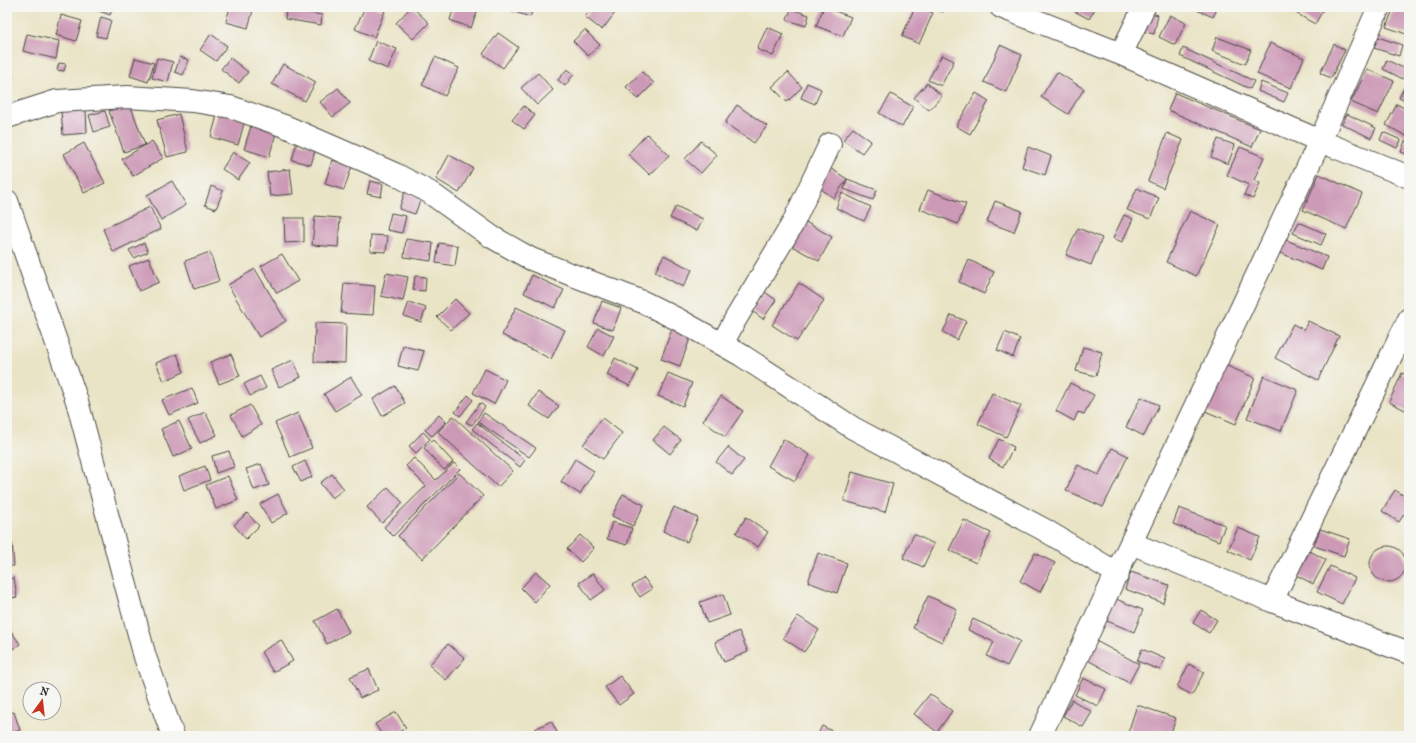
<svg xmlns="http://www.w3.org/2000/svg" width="1416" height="743" font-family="'IM FELL French Canon',serif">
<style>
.building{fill:#cc99b6}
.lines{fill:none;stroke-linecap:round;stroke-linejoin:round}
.minor-casing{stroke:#484742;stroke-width:24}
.minor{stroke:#fff;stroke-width:22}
</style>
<rect width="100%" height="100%" fill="#f6f6f2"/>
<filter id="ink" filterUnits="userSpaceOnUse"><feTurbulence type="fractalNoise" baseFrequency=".025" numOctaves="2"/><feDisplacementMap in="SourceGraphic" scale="8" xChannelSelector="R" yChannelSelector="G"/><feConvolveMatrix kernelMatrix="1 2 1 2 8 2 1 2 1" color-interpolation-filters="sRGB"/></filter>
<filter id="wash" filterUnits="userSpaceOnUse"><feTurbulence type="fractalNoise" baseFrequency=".012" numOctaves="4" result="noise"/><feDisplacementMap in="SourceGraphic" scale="16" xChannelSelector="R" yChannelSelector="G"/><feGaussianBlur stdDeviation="0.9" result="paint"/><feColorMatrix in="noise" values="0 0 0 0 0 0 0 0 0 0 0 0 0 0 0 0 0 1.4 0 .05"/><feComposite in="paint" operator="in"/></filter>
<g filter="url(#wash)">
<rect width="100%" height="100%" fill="#eae4c6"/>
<g id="blocks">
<path class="building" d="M95 7H113L110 15 94 9Z
M230 7H254L248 28 226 22Z
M365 7H374L385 11 374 37 355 29Z
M411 7H412L429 23 413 39 396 23Z
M454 7H479L471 28 450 20Z
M509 7H534L530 17 509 10Z
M593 7H607L615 13 602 30 585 17Z
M824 7 851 17 843 36 816 26Z
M915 7H918L933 13 919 44 902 36Z
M930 7H945L943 12Z
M1077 7H1091L1095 9 1089 19 1074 11Z
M1190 7H1218L1213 17Z
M1297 7H1321L1324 8 1315 24 1294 12Z
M1394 7H1399L1409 11V35L1386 27Z
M286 9 322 15 321 25 285 19Z
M791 9 809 15 806 26 787 20Z
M1145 11 1158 15 1154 34 1141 31Z
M61 15 82 21 76 41 56 35Z
M1170 15 1186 23 1175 45 1159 37Z
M101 17 111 20 106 38 96 36Z
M767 27 783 34 773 56 757 49Z
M585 30 600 45 588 56 573 41Z
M498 33 518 47 503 68 483 54Z
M27 34 59 41 56 59 23 51Z
M211 34 227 46 216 61 200 50Z
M1217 37 1251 50 1245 64 1212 51Z
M1378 37 1402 45 1399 56 1374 48Z
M376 41 397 49 388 69 368 61Z
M1270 43 1304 58 1291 88 1257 74Z
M1334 44 1345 50 1331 78 1320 73Z
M1000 45 1022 55 1006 92 984 82Z
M1183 48 1254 81 1250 89 1180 56Z
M942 55 954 61 941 86 928 80Z
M180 57 189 60 183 75 175 72Z
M435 57 459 68 445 96 422 85Z
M135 58 154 63 148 82 130 76Z
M157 58 173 62 168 82 152 78Z
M230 58 248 72 239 83 221 69Z
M1387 60 1407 70 1403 79 1383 69Z
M59 63 66 64 64 71 57 70Z
M283 64 316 82 305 101 272 84Z
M567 69 574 74 565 86 558 80Z
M1367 69 1394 81 1378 114 1351 102Z
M642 72 654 83 638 99 626 87Z
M788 72 802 87 787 102 772 87Z
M1057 72 1084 89 1068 114 1041 97Z
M7 73 13 76 7 90Z
M538 73 553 90 537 105 521 88Z
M1409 77V103L1399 98Z
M1261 82 1288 93 1284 102 1258 91Z
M807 83 821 89 815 104 801 98Z
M927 83 942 96 929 110 914 98Z
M338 88 350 103 333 117 320 102Z
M976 93 989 101 970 134 956 126Z
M1175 93 1260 129 1252 147 1168 110Z
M891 94 913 107 902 127 879 113Z
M130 104 145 145 124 152 109 111Z
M1397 104 1409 111V129L1406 136 1386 125Z
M737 105 767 126 754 143 725 123Z
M524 106 535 115 524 129 512 120Z
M86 110 87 133 63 135 61 111Z
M105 111 110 127 94 132 89 115Z
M218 112 245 120 238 145 211 137Z
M179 114 188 152 167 157 157 120Z
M1347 114 1376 128 1371 138 1342 124Z
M252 123 277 130 269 157 244 149Z
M853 128 871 141 862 153 843 140Z
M1383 132 1401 140 1397 148 1380 140Z
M1167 133 1183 140 1163 188 1148 181Z
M647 134 669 155 650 175 628 154Z
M1218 139 1235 145 1228 164 1211 157Z
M152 141 163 158 133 176 122 159Z
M701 141 717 155 701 173 685 159Z
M1405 141 1409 143V155L1401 152Z
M297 142 316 147 311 165 292 160Z
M84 143 105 183 84 193 64 154Z
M1028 147 1051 156 1045 175 1022 167Z
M1240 147 1264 157 1254 180 1260 183 1253 199 1244 195 1249 185 1227 175Z
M233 152 250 163 238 180 222 169Z
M449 155 473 168 459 193 436 179Z
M332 160 352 166 344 190 325 184Z
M827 166 847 179 834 198 815 185Z
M290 169 293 194 270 196 267 172Z
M1319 174 1362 194 1346 229 1303 210Z
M847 179 877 190 873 200 844 189Z
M172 181 186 205 161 220 147 195Z
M370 181 383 184 381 197 367 194Z
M211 186 223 191 216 209 205 205Z
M1137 188 1159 198 1150 219 1127 210Z
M928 190 966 204 958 224 920 209Z
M405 192 421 198 415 214 399 209Z
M842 193 871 207 864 221 836 208Z
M995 201 1022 211 1014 232 987 222Z
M676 206 703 219 697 231 670 218Z
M150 207 161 229 113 252 103 229Z
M1190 211 1220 225 1196 276 1166 262Z
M391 213 406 216 402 233 387 230Z
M1124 215 1133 219 1122 242 1113 238Z
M315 216 340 218 338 247 312 245Z
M284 218H304V242L285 243Z
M804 221 832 237 819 261 790 245Z
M1299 222 1326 234 1321 245 1293 233Z
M1078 228 1102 238 1091 265 1066 255Z
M371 235 388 236 386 252 370 251Z
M406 239 433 243 431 261 404 257Z
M1284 239 1327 257 1322 270 1278 252Z
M144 243 148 252 134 258 129 250Z
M439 243 458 246 455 266 436 263Z
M210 252 219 281 194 289 185 261Z
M282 254 298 281 277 293 261 266Z
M664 255 692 270 683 287 655 272Z
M149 258 159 282 139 291 129 266Z
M969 260 994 272 984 294 959 282Z
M255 269 286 321 259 337 228 285Z
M386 273 408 277 403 301 381 296Z
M532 275 564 290 555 308 524 293Z
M415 276 426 277 425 291 413 290Z
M344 283 375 286 373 315 341 313Z
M799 283 824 300 797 341 772 325Z
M765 292 776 300 763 319 752 311Z
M455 299 469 313 451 330 437 317Z
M602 301 621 308 613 330 594 323Z
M409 302 426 308 421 322 404 316Z
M516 307 565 330 551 359 502 335Z
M951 315 966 321 957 340 943 332Z
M1308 321 1339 336 1318 380 1275 358 1293 324 1304 330Z
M315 323 346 324 345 363 314 362Z
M673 326 692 333 680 366 661 359Z
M598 328 614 336 604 356 588 347Z
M1005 332 1020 339 1013 357 997 350Z
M403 346 424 351 418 371 398 366Z
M1083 347 1102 352 1096 376 1076 371Z
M177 354 184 372 164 381 156 363Z
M231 354 240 376 219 384 210 362Z
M615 358 638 370 630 386 607 375Z
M293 360 301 377 279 387 271 370Z
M1225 365 1255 378 1236 424 1205 411Z
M485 369 506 380 494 404 473 393Z
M668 373 692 383 683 406 658 396Z
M1402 373 1409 376V412L1389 402Z
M260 376 266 388 250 396 244 384Z
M1264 376 1298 390 1281 431 1247 418Z
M351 377 362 395 335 411 324 394Z
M1070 383 1094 395 1084 414 1078 412 1074 421 1056 411Z
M395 386 405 403 382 416 373 399Z
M192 388 198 403 169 415 162 400Z
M538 392 559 406 549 419 529 406Z
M992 393 1021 406 1006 437 978 424Z
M468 395 473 400 460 416 455 412Z
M721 396 743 411 725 437 703 421Z
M1141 397 1159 405 1144 436 1126 427Z
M480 403 485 407 472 425 466 422Z
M250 405 261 425 242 436 231 415Z
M205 412 217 435 200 443 188 420Z
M298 413 312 448 290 457 275 423Z
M484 413 536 448 529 457 478 422Z
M439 415 446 422 432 436 425 430Z
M453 416 513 471 498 487 438 432Z
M602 418 622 433 603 459 583 445Z
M179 421 192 449 173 457 161 429Z
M477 423 525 460 520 467 472 429Z
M664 427 681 440 670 454 653 440Z
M423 432 430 439 416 453 409 446Z
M783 439 810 455 795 481 768 466Z
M999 439 1014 447 1003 467 989 459Z
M433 440 453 462 444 470 424 448Z
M728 447 744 460 732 475 716 462Z
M1112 448 1128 456 1103 507 1066 490 1078 465 1099 475Z
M229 451 234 467 216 473 212 456Z
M414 458 436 480 454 463 460 469 393 536 384 527 426 486 406 466Z
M575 459 594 471 580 494 561 482Z
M305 461 312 477 301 482 293 467Z
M261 464 269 485 254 490 246 469Z
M205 466 210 480 184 490 179 476Z
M852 472 893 484 885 512 844 501Z
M459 473 483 496 422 559 398 536Z
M332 474 344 489 332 498 320 483Z
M228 476 238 500 216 509 206 485Z
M388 487 403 503 382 523 367 507Z
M1395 490 1409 499V506L1399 522 1382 511Z
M278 494 288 513 271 523 260 504Z
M623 494 644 505 633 526 612 516Z
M674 507 698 518 687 542 663 531Z
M1179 508 1225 525 1219 541 1173 524Z
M247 513 259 526 246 539 234 525Z
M746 517 768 532 758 547 736 533Z
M964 520 991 533 976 563 949 550Z
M612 522 632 528 627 545 607 539Z
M1238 528 1260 537 1250 560 1228 550Z
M1320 529 1350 539 1344 556 1314 546Z
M914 534 934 544 923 567 903 558Z
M580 535 594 548 581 562 567 549Z
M7 543H12L14 566H7Z
M1370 564a18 18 0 1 1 36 0a18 18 0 1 1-36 0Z
M1310 551 1326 560 1313 584 1296 575Z
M818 553 847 563 837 593 808 582Z
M1035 553 1055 563 1040 592 1020 581Z
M1330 566 1355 578 1342 604 1317 592Z
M536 572 550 584 535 602 521 588Z
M1131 572 1169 585 1163 603 1125 589Z
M593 573 605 590 591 600 579 583Z
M14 578 17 597 7 599V579Z
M644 578 652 589 640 597 632 586Z
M723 594 730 615 707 623 700 602Z
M928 596 957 609 942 642 913 628Z
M1116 599 1143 610 1134 632 1107 621Z
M337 609 349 632 327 644 315 621Z
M1201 610 1217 620 1209 633 1193 623Z
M798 616 819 630 804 652 783 638Z
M973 619 1020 641 1007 666 987 656 994 642 968 630Z
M7 625 20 644 7 653Z
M739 631 748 652 724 662 715 642Z
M281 640 293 661 273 672 261 652Z
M1094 640 1139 664 1129 683 1084 658Z
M448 644 465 658 446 680 429 665Z
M1142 649 1165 659 1160 670 1137 661Z
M1189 664 1204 672 1192 695 1177 687Z
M369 669 378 690 360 698 350 677Z
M620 676 634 694 619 705 605 687Z
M1083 678 1106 689 1098 706 1075 695Z
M930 694 952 711 937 732 914 714Z
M1072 700 1092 712 1083 727 1063 716Z
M1137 705 1176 718 1170 736H1136L1128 733Z
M14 712 20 730 7 735V714Z
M396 712 406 728 392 736H383L375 724Z
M551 721 559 736H539L535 729Z
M822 726 842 736H817Z"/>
</g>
</g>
<g filter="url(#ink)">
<use href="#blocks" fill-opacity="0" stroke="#484742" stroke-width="1"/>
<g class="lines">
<g class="minor-casing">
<path id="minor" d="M1001 7 1121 54 1320 141 1409 177
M1121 54 1144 7
M7 117 57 101 127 97 193 101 231 107 287 127 395 174 429 192 492 237 531 259 643 302 679 320 741 355 853 428 1043 529 1118 574
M7 201 77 401 145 657 173 736
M722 344 735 320 792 225 830 144
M1131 543 1272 601 1409 319
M1272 601 1409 653
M1040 736 1320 141 1379 7"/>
</g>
<use href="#minor" class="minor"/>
</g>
</g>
<rect width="1416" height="743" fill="none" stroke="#f6f6f2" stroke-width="24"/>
<g transform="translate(42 701) rotate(15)"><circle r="19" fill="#f6f6f2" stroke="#a5a5a2"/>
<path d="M0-3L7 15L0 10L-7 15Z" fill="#c8321e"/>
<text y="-6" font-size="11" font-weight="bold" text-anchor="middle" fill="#2b2b2b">N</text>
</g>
</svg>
